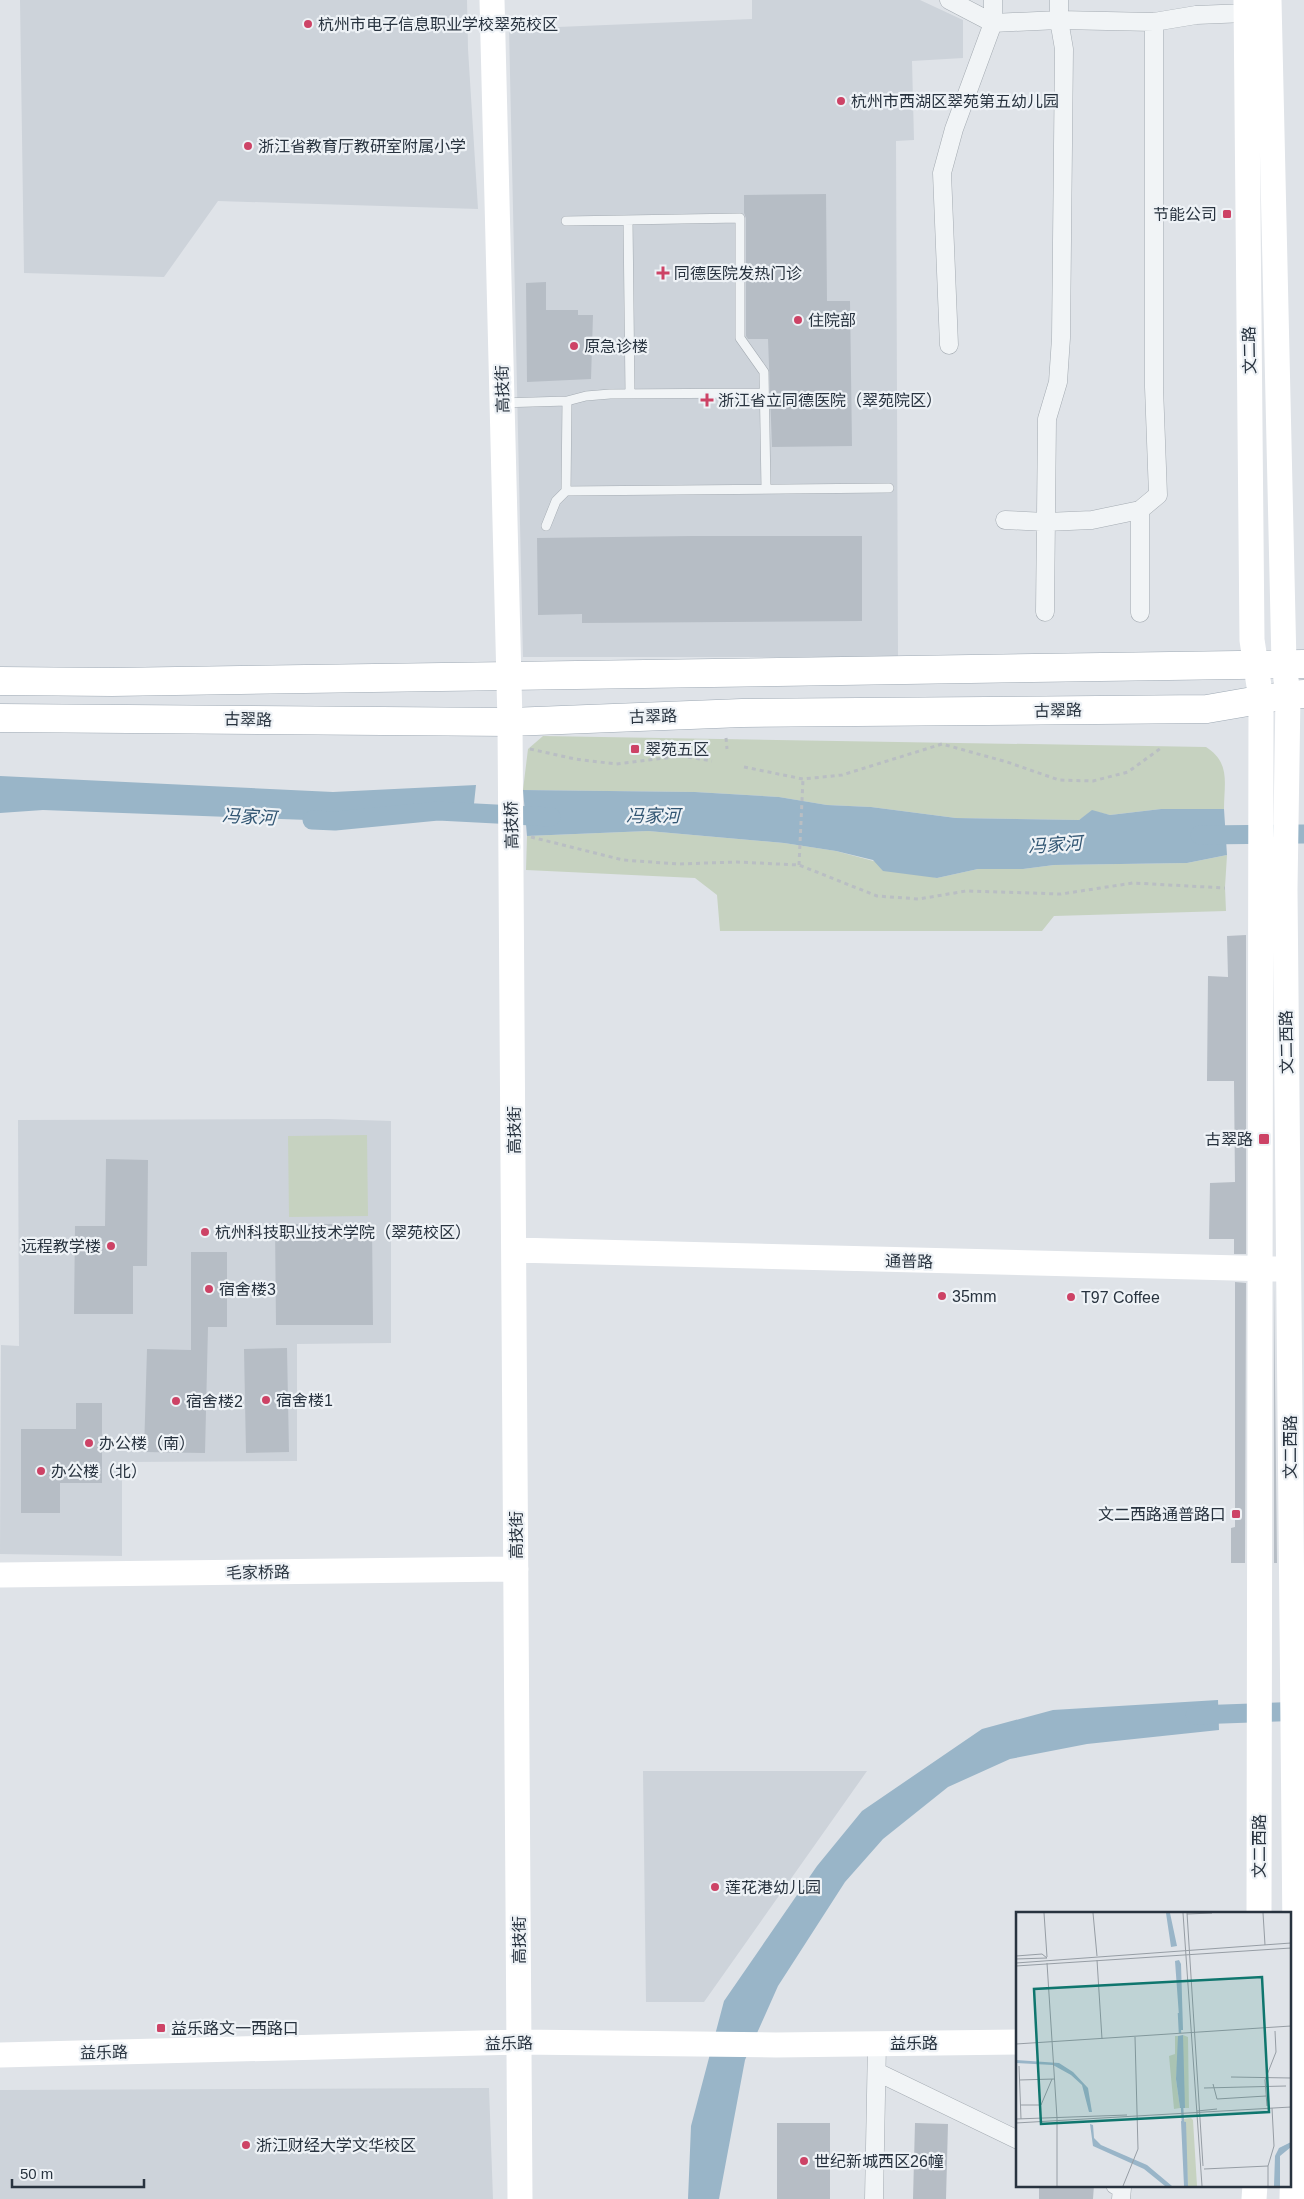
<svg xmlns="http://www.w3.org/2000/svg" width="1304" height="2199" font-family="Helvetica,'Noto Sans SC',sans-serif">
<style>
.built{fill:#cdd3da}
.green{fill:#c6d2c0}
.water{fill:#99b5c8}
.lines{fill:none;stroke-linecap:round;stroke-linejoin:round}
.canal{stroke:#99b5c8;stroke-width:19}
.building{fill:#b6bdc5}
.lane-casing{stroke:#a4abb2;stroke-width:10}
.street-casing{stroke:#a4abb2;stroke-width:19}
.primary-casing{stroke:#9ea9b4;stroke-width:29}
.path{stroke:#b9bec3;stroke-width:3;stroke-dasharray:4 4;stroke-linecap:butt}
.lane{stroke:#f1f4f6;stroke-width:9}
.street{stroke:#f1f4f6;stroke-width:18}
.secondary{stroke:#fff;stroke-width:25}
.primary{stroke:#fff;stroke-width:28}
.poi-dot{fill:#cd4366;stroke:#eef2f6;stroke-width:2}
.labels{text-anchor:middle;stroke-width:4.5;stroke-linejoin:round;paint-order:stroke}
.poi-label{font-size:16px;fill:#28333f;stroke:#eef2f6;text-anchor:start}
.street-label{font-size:16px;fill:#28333f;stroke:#eef2f6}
.water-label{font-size:18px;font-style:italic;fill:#325673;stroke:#eef2f6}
.inset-river{fill:none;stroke:#99b5c8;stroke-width:2.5}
.inset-road{fill:none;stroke:#969da4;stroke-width:1}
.view{fill:#0f766e;fill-opacity:0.15;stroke:#0f766e;stroke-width:2.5}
.inset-edge{fill:none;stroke:#28333f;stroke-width:2.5}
</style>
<rect width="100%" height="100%" fill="#dfe3e8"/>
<path class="built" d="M20 0H467L468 49 478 209 218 201 164 277 24 273Z
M752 0H920L963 20V58L912 61 914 140 896 141 898 657H523L509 29 752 19Z
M328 1119 391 1121V1343L297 1344V1461L122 1462V1556L0 1554 1 1345 19 1346 18 1120Z
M867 1771 704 2002H646L643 1771Z
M489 2088 493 2199H0V2090Z"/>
<path class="green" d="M543 736 1206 747C1231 763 1224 783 1224 809H1161L1110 815 1092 811 1079 820 956 818 871 807 827 805 779 797 695 792 523 790 528 749Z
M648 831 784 843 836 851 937 878 978 869H1023L1054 865 1187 863 1227 855 1225 887 1226 911 1054 916 1042 931H720L717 895 695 878 526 870 527 836Z
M367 1135 368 1216 289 1217 288 1136Z"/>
<path class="water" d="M0 776 333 792 476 785 473 813 438 811 335 821 43 810 0 813Z
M523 790 695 792 779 797 827 805 871 807 956 818 1079 820 1092 810 1110 815 1161 809H1224L1227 855 1187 863 1054 865 1023 869H978L937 878 883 871 873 860 836 851 784 843 648 831 527 836Z
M1218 1700 1219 1730 1087 1744 1010 1759 948 1787 883 1839 845 1882 778 1986 745 2060 719 2199H688L691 2126 724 2001 817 1866 862 1811 982 1729 1053 1710Z"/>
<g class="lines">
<path class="canal" d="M312 820 335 821 438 811 551 817
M1200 835 1304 834
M1195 1715 1304 1711"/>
</g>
<path class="building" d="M826 194 827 301H850L852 446 772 447 768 339H748L746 336V218L744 213V195Z
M546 282V310H578V315H593L591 379 527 382 526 283Z
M691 536H862V621L582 623V614L538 615 537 538Z
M1246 935V1254H1234V1239H1209L1210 1183 1235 1182 1234 1081H1207L1208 976 1228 977 1227 936Z
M106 1159 148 1160 147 1266H133V1314H74L75 1226H105Z
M275 1224H372L373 1325H276Z
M191 1252H227V1327H208L205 1453 144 1452 147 1349 191 1350Z
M1235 1282 1246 1283 1245 1563H1231V1528L1235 1527Z
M1274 1286 1277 1563H1274Z
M287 1348 289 1452 246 1453 244 1349Z
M76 1403H102V1483H60V1513H21V1429H76Z
M777 2123H830V2199H777Z
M915 2123 948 2124 946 2199H913Z
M1039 2185H1094L1093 2199H1039Z"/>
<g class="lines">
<g class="lane-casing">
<path id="lane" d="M628 220 630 393
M566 221 740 218V338L764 372 766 489
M502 403 567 401 586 396 610 394 764 393
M566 491 889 488
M546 526 556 501 566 491 567 401"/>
</g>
<g class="street-casing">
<path id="street" d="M949 0 993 23 1059 20 1154 22 1196 15 1246 13
M949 345 942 173 954 129 993 23V0
M1140 510V613
M1005 520 1046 522 1092 520 1140 510 1158 495 1154 387V22
M1045 612 1047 419 1058 382 1061 338 1064 49 1059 20V0
M877 2072 1018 2140
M1115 2185 1122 2188 1121 2199
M874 2199 877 2043"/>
</g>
<g class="primary-casing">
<path id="primary" d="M0 681 112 682 1304 664
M0 718 510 722 742 713 1207 709 1288 695 1304 694"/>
</g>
<path class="path" d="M726 738 727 749
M530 749 575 759 616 764 682 756 712 761
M744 767 803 779 842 775 942 744 1007 762 1059 780 1093 781 1128 772 1161 748
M531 837 623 860 678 864 737 862 799 865 877 896 919 899 966 891 1061 894 1133 883 1225 888
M799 865 803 779"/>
<use href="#lane" class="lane"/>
<use href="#street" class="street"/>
<path class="secondary" d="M492 0 510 722 520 2199
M1246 0 1252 640 1261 699 1259 1913
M1269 0 1284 664 1288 695 1285 889 1296 2042 1292 2199
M515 1250 1277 1269
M0 1575 516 1569
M0 2055 519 2042 776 2045 1018 2042
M1254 2199 1255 2185"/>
<use href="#primary" class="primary"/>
</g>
<g class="poi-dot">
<circle cx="308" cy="24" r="5"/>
<circle cx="841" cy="101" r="5"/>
<circle cx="248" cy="146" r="5"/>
<rect x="1222" y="209" width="10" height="10" rx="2.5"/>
<path d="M660.5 265.5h5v5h5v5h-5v5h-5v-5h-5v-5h5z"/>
<circle cx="798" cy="320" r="5"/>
<circle cx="574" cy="346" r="5"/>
<path d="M704.5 392.5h5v5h5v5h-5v5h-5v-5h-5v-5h5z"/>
<rect x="630" y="744" width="10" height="10" rx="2.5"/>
<rect x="1258" y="1133" width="12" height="12" rx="2.5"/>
<circle cx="205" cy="1232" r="5"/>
<circle cx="111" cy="1246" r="5"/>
<circle cx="209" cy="1289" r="5"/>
<circle cx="942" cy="1296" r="5"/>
<circle cx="1071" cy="1297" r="5"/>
<circle cx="266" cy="1400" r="5"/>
<circle cx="176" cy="1401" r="5"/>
<circle cx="89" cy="1443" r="5"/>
<circle cx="41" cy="1471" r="5"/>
<rect x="1231" y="1509" width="10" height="10" rx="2.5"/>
<circle cx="715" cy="1887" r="5"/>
<rect x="156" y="2023" width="10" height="10" rx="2.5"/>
<circle cx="246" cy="2145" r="5"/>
<circle cx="804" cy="2161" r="5"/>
</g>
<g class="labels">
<g class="poi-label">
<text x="318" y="30">杭州市电子信息职业学校翠苑校区</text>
<text x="851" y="107">杭州市西湖区翠苑第五幼儿园</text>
<text x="258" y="152">浙江省教育厅教研室附属小学</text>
<text x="1217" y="220" text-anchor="end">节能公司</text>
<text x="674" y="279">同德医院发热门诊</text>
<text x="808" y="326">住院部</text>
<text x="584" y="352">原急诊楼</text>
<text x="718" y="406">浙江省立同德医院（翠苑院区）</text>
<text x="645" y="755">翠苑五区</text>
<text x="1253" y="1145" text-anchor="end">古翠路</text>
<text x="215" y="1238">杭州科技职业技术学院（翠苑校区）</text>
<text x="101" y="1252" text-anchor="end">远程教学楼</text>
<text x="219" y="1295">宿舍楼3</text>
<text x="952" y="1302">35mm</text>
<text x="1081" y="1303">T97 Coffee</text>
<text x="276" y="1406">宿舍楼1</text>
<text x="186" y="1407">宿舍楼2</text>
<text x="99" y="1449">办公楼（南）</text>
<text x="51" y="1477">办公楼（北）</text>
<text x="1226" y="1520" text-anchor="end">文二西路通普路口</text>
<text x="725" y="1893">莲花港幼儿园</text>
<text x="171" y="2034">益乐路文一西路口</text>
<text x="256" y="2151">浙江财经大学文华校区</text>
<text x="814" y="2167">世纪新城西区26幢</text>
</g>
<g class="street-label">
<text transform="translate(1249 350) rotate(-91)" y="6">文二路</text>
<text transform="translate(502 389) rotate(-91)" y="6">高技街</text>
<text transform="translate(1058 710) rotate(-1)" y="6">古翠路</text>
<text transform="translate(653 716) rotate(-2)" y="6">古翠路</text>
<text transform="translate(248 719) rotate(1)" y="6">古翠路</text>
<text transform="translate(511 825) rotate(-91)" y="6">高技桥</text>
<text transform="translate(1286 1042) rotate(-91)" y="6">文二西路</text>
<text transform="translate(514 1130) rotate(-90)" y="6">高技街</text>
<text transform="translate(909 1261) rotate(1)" y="6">通普路</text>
<text transform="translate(1290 1447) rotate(-90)" y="6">文二西路</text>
<text transform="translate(516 1535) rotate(-90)" y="6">高技街</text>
<text transform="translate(258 1572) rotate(-1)" y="6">毛家桥路</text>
<text transform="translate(1259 1846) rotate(-90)" y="6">文二西路</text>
<text transform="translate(519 1940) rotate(-90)" y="6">高技街</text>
<text transform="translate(509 2043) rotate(-1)" y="6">益乐路</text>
<text x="914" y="2049">益乐路</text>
<text transform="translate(104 2052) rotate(-1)" y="6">益乐路</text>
</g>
<g class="water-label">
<text x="653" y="822">冯家河</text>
<text transform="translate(249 817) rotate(3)" y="6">冯家河</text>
<text transform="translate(1055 845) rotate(-4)" y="6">冯家河</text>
</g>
</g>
<g transform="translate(1016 1912)">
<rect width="275" height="275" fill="#dfe3e8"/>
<path d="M167 123 172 125 173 196H169L167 181ZM159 124H162L163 136 160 167 164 196 158 197 153 144 159 142ZM175 206 177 208 181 274H172L168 207Z" fill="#c6d2c0"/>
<path d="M150 1H154L161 34 155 35ZM163 48 165 52 167 118H164L159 49ZM167 123 169 196H164L160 167 162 124ZM0 148 43 151 57 160 72 176 76 200H73L66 173 55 163 37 153 0 151ZM165 209 170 210 172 274H168ZM74 212 77 213 78 226 85 233 131 253 156 274H149L128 257 77 234ZM275 230V235L264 244V274H258L259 244 263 236Z" fill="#99b5c8"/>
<path class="inset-river" d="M163 101 164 121M166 194 167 211"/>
<path class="inset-road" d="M28 1 31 45M77 1 81 44M167 1 186 274M171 1 187 254M247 1 249 33M171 2 196 1M0 44 26 42 31 46M0 47 31 46M81 48 86 127M0 51 275 31M31 51 41 206V274M0 54 275 36M0 132 275 114M3 154 5 207M215 165 275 166M3 168 38 167M197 172 201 187 250 184M188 176 270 174M4 193H25L36 167M251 194 249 168 260 140 259 119M181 199 201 197M0 207 111 203M0 211 275 195M188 257 252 254M107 274 122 237 119 125M252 274V254L258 234 256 196"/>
<path class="view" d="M246 65 253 200 25 212 18 77Z"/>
<rect width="275" height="275" class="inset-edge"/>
</g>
<path d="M12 2179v8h132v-8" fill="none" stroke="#28333f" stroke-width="2.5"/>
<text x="20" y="2179" font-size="15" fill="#28333f" stroke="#eef2f6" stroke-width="4" paint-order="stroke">50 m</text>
</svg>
